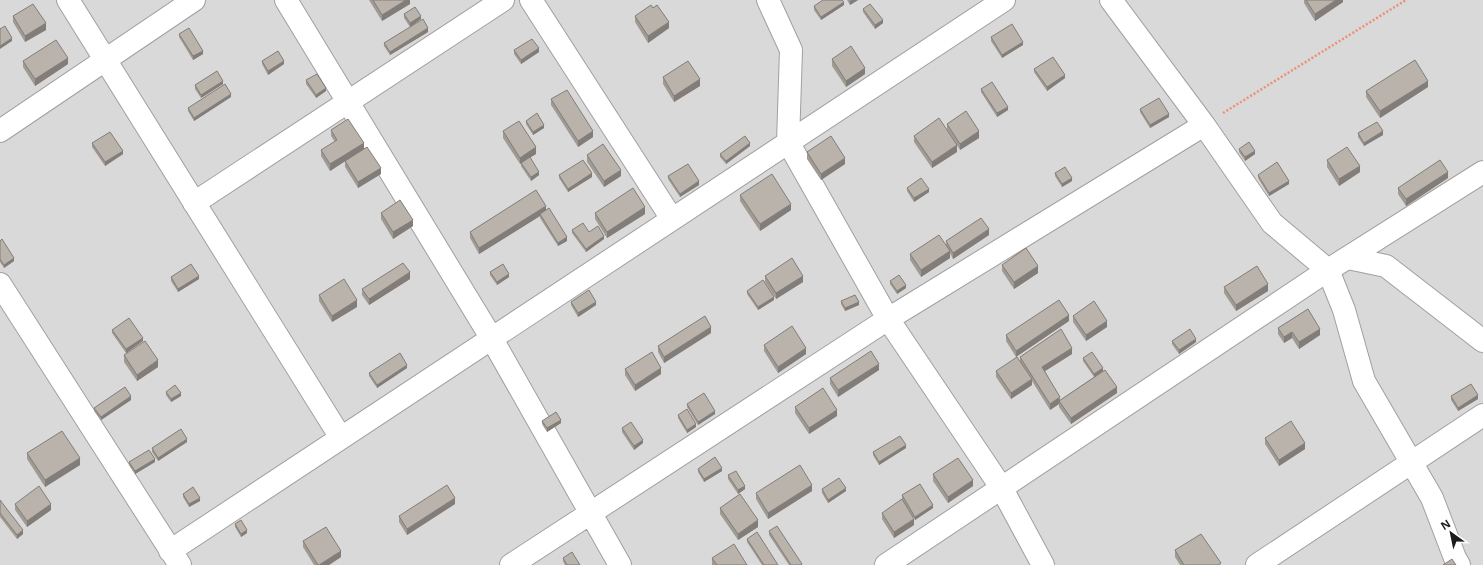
<svg xmlns="http://www.w3.org/2000/svg" width="1483" height="565" font-family="'Open Sans',sans-serif">
<style>
.residential{fill:#dad9d9}
.lines{fill:none;stroke-linecap:round;stroke-linejoin:round}
.minor-casing{stroke:#a0a0a0;stroke-width:24}
.path{stroke:#ed8f73;stroke-width:2.5;stroke-dasharray:2 2;stroke-linecap:butt}
.minor{stroke:#fff;stroke-width:22}
.wall{fill:#9f9a94}
.shaded-wall{fill:#827d78}
.building{fill:#b9b3ac;stroke:#827d78}
</style>
<rect width="100%" height="100%" fill="#eceae2"/>
<path class="residential" d="M0 0H1483V565H0Z"/>
<g class="lines">
<g class="minor-casing">
<path id="minor" d="M68 0 341 438
M286 0 492 339 620 565
M531 0 672 219
M768 0 791 50 788 142 888 319 1001 487 1043 565
M1111 0 1204 125 1272 223 1328 270 1344 310 1364 381 1432 498 1455 558 1459 565
M0 131 194 0
M194 203 503 0
M1348 258 1386 266 1483 341
M0 284 180 565
M170 551 1004 0
M511 565 888 319 1204 125
M886 565 1328 270 1483 172
M1257 565 1483 415"/>
</g>
<path class="path" d="M1223 113 1406 0"/>
<use href="#minor" class="minor"/>
</g>
<path class="wall" d="M369 0H410V4L382 21Z
M847 0H858L850 5Z
M1304 0H1343V2L1315 21 1304 3Z
M844 5 821 20 814 10V6Z
M863 9 883 23 875 29 863 12Z
M404 14 421 19 410 27 404 18Z
M13 16 46 30 25 42 13 22Z
M635 16 669 28 648 43 635 22Z
M428 32 390 55 384 46V43Z
M179 34 203 54 193 60 179 37Z
M991 37 1023 45 1002 58 991 41Z
M514 50 539 52 521 64 514 54Z
M832 59 865 74 846 87 832 66Z
M23 61 68 64 35 86 23 67Z
M262 61 284 64 268 75 262 64Z
M1034 69 1065 78 1047 91 1034 72Z
M663 77 700 86 674 102 663 84Z
M306 80 326 91 316 98 306 84Z
M223 84 201 98 195 89V85Z
M1428 87 1380 118 1366 97V91Z
M981 89 1008 110 997 117 981 92Z
M231 97 194 121 188 111V108Z
M551 99 593 137 578 147 551 105Z
M1140 109 1169 117 1150 128 1140 112Z
M526 121 544 128 533 135 526 124Z
M947 124 979 138 960 150 948 131 957 152 932 168 914 142V136L947 130Z
M331 130 364 149 381 174 358 188 345 167V161L330 171 321 156V150L335 142 331 136Z
M503 131 536 154 530 157 539 175 531 181 521 166V163L520 164 503 138Z
M1358 133 1383 135 1364 146 1358 137Z
M92 143 123 154 105 166 92 147Z
M750 146 726 164 720 157V154Z
M1239 149 1255 154 1245 161 1239 152Z
M807 152 845 164 821 180 807 159Z
M587 155 621 176 604 187 587 162Z
M1327 160 1360 172 1339 186 1327 167Z
M1055 173 1072 181 1062 187 1055 176Z
M559 175 592 177 568 192 559 178Z
M1258 175 1289 184 1269 196 1258 178Z
M668 176 699 185 680 197 668 179Z
M1448 178 1406 206 1398 194V188Z
M907 188 929 192 914 202 907 191Z
M740 195 791 210 760 231 740 201Z
M546 210 567 241 558 246 540 218V216L479 254 470 238V232Z
M381 213 413 226 393 239 381 219Z
M595 213 645 214 607 238 595 219Z
M572 230 604 239 586 252 572 233Z
M989 235 953 259 950 253V258L921 277 910 260V254L946 246V241Z
M0 241 14 261 4 268 0 262Z
M1002 265 1038 273 1014 289 1002 271Z
M490 272 509 277 497 285 490 275Z
M765 276 803 282 776 299 765 282Z
M171 277 199 279 178 292 171 281Z
M410 279 369 305 362 295V289Z
M890 281 906 288 897 294 890 284Z
M1224 287 1268 291 1236 311 1224 293Z
M747 291 774 300 758 310 747 294Z
M319 295 357 307 332 322 319 301Z
M841 301 859 305 845 311 841 304Z
M571 302 596 305 578 317 571 305Z
M1073 316 1107 327 1086 341 1073 322Z
M1069 321 1016 357 1006 341V335Z
M1278 328 1320 335 1299 349 1292 338 1284 343 1278 334Z
M112 330 143 341 126 353 112 333Z
M711 333 664 363 658 352V346Z
M1172 341 1196 342 1179 354 1172 344Z
M764 345 806 354 778 373 764 351Z
M1072 354 1045 371 1060 400 1094 377 1083 361V358L1103 371 1117 393 1071 424 1059 407V404L1050 410 1032 381V385L1011 399 996 377V371L1020 362V357Z
M124 355 158 367 137 381 124 362Z
M407 368 377 388 369 376V373Z
M625 369 661 374 635 391 625 375Z
M879 370 838 397 830 384V378Z
M166 392 181 396 171 402 166 395Z
M1451 396 1478 399 1458 411 1451 400Z
M131 400 101 420 94 411V408Z
M687 404 715 414 698 425 687 407Z
M795 407 837 416 809 434 795 413Z
M678 415 696 427 687 433 678 418Z
M542 421 561 423 547 432 542 424Z
M622 428 643 443 634 450 622 432Z
M1265 438 1305 449 1279 466 1265 444Z
M187 442 158 461 152 452V448Z
M906 448 879 465 873 455V452Z
M27 453 80 465 45 487 27 459Z
M129 462H155L135 474 129 465Z
M698 469 722 471 704 482 698 472Z
M933 474 973 486 948 503 933 481Z
M728 475 745 489 738 494 728 479Z
M822 489 846 491 828 503 822 493Z
M812 491 768 519 756 499V493Z
M183 494 200 501 189 507 183 497Z
M902 495 933 508 915 520 902 499Z
M0 500 23 534 17 539 0 517Z
M15 504 51 510 27 527 15 510Z
M455 504 407 535 399 522V516Z
M720 508 758 527 738 540 720 514Z
M882 513 914 525 894 538 882 519Z
M235 524 247 533 241 537 235 527Z
M769 531 802 565H789L769 535Z
M747 539 778 565H762L747 542Z
M303 541 341 557 329 565H314L303 547Z
M1175 550 1221 565H1180L1175 557Z
M563 558 580 565H565L563 561Z
M712 558 747 565H712Z"/>
<path class="shaded-wall" d="M406 0H410V4L382 21V15Z
M852 0H858L850 5V1Z
M1336 0H1343V2L1315 21V14Z
M844 2V5L821 20V17Z
M421 16V19L410 27V23Z
M883 20V23L875 29V25Z
M669 22V28L648 43V36Z
M46 23V30L25 42V36Z
M428 28V32L390 55V52Z
M12 38V41L0 49V46Z
M1023 42V45L1002 58V55Z
M539 48V52L521 64V60Z
M203 51V54L193 60V56Z
M68 58V64L35 86V79Z
M284 61V64L268 75V71Z
M865 68V74L846 87V81Z
M1065 75V78L1047 91V87Z
M700 79V86L674 102V96Z
M223 81V84L201 98V95Z
M1428 81V87L1380 118V111Z
M326 88V91L316 98V95Z
M231 94V97L194 121V118Z
M1008 107V110L997 117V113Z
M1169 114V117L1150 128V125Z
M544 125V128L533 135V132Z
M593 131V137L578 147V141Z
M979 131V138L960 150V144Z
M1383 131V135L1364 146V143Z
M364 143V149L330 171V164Z
M750 143V146L726 164V161Z
M957 145V152L932 168V162Z
M536 147V154L520 164V158Z
M123 151V154L105 166V162Z
M1255 151V154L1245 161V157Z
M845 158V164L821 180V174Z
M1360 166V172L1339 186V179Z
M381 168V174L358 188V182Z
M621 170V176L604 187V181Z
M539 172V175L531 181V177Z
M1448 172V178L1406 206V199Z
M592 173V177L568 192V189Z
M1072 178V181L1062 187V184Z
M699 181V185L680 197V194Z
M1289 181V184L1269 196V193Z
M929 189V192L914 202V198Z
M791 204V210L760 231V224Z
M546 206V212L540 214V216L479 254V248Z
M645 207V214L607 238V232Z
M413 220V226L393 239V232Z
M989 229V235L953 259V253Z
M604 236V239L586 252V249Z
M567 237V241L558 246V243Z
M950 251V258L921 277V270Z
M14 258V261L4 268V265Z
M1038 266V273L1014 289V282Z
M410 272V279L369 305V299Z
M509 274V277L497 285V282Z
M199 276V279L178 292V289Z
M803 276V282L776 299V293Z
M1268 284V291L1236 311V305Z
M906 285V288L897 294V291Z
M774 297V300L758 310V307Z
M357 300V307L332 322V316Z
M596 302V305L578 317V313Z
M859 302V305L845 311V308Z
M1069 315V321L1016 357V351Z
M1107 321V327L1086 341V335Z
M711 327V333L664 363V357Z
M1320 329V335L1299 349V342Z
M1292 332V338L1284 343V337Z
M143 338V341L126 353V349Z
M1196 339V342L1179 354V350Z
M806 348V354L778 373V367Z
M1072 348V354L1042 373V367Z
M158 360V367L137 381V375Z
M879 364V370L838 397V390Z
M407 365V368L377 388V385Z
M661 368V374L635 391V385Z
M1103 368V371L1094 377V374Z
M1032 379V385L1011 399V393Z
M1117 387V393L1071 424V418Z
M181 393V396L171 402V399Z
M1478 395V399L1458 411V408Z
M131 396V400L101 420V417Z
M1060 397 1059 404 1050 410V404Z
M837 410V416L809 434V428Z
M715 411V414L698 425V422Z
M561 420V423L547 432V428Z
M696 424V427L687 433V430Z
M187 439V442L158 461V458Z
M643 440V443L634 450V446Z
M1305 443V449L1279 466V460Z
M906 445V448L879 465V462Z
M80 458V465L45 487V480Z
M155 459V462L135 474V471Z
M722 468V471L704 482V479Z
M973 480V486L948 503V497Z
M812 485V491L768 519V513Z
M745 486V489L738 494V490Z
M846 488V491L828 503V500Z
M200 498V501L189 507V504Z
M455 498V504L407 535V529Z
M51 504V510L27 527V521Z
M933 505V508L915 520V517Z
M914 519V525L894 538V532Z
M758 520V527L738 540V534Z
M23 530V534L17 539V535Z
M247 530V533L241 537V534Z
M341 551V557L329 565H319Z"/>
<path class="building" d="M373 0H406L382 15Z
M823 0H842L844 2 821 17 814 6Z
M1306 0H1336L1315 14Z
M33 4 46 23 25 36 13 16Z
M870 4 883 20 875 25 863 9Z
M651 5 653 8 657 5 669 22 648 36 635 16Z
M415 7 421 16 410 23 404 14Z
M423 19 428 28 390 52 384 43Z
M1012 24 1023 42 1002 55 991 37Z
M5 26 12 38 0 46V29Z
M189 28 203 51 193 56 179 34Z
M532 39 539 48 521 60 514 50Z
M56 40 68 58 35 79 23 61Z
M851 46 865 68 846 81 832 59Z
M278 51 284 61 268 71 262 61Z
M1053 57 1065 75 1047 87 1034 69Z
M1415 60 1428 81 1380 111 1366 91Z
M688 61 700 79 674 96 663 77Z
M217 71 223 81 201 95 195 85Z
M317 74 326 88 316 95 306 80Z
M992 82 1008 107 997 113 981 89Z
M225 84 231 94 194 118 188 108Z
M567 90 593 131 578 141 551 99Z
M1159 98 1169 114 1150 125 1140 109Z
M966 111 979 131 960 144 947 124Z
M537 113 544 125 533 132 526 121Z
M939 118 957 145 932 162 914 136Z
M348 119 364 143 330 164 321 150 337 140 331 130Z
M519 121 536 147 520 158 503 131Z
M1377 122 1383 131 1364 143 1358 133Z
M110 132 123 151 105 162 92 143Z
M745 136 750 143 726 161 720 154Z
M831 136 845 158 821 174 807 152Z
M1249 142 1255 151 1245 157 1239 149Z
M603 144 621 170 604 181 587 155Z
M367 147 381 168 358 182 345 161Z
M1347 147 1360 166 1339 179 1327 160Z
M530 157 539 172 531 177 521 163Z
M583 160 592 173 568 189 559 175Z
M1440 160 1448 172 1406 199 1398 188Z
M1277 162 1289 181 1269 193 1258 175Z
M688 164 699 181 680 194 668 176Z
M1065 167 1072 178 1062 184 1055 173Z
M772 174 791 204 760 224 740 195Z
M921 178 929 189 914 198 907 188Z
M633 188 645 207 607 232 595 213Z
M536 190 546 206 479 248 470 232Z
M400 200 413 220 393 232 381 213Z
M549 208 567 237 558 243 540 214Z
M981 218 989 229 953 253 946 241Z
M583 223 589 232 598 226 604 236 586 249 572 230Z
M939 235 950 251 921 270 910 254Z
M2 239 14 258 4 265 0 259V241Z
M1026 248 1038 266 1014 282 1002 265Z
M792 258 803 276 776 293 765 276Z
M403 263 410 272 369 299 362 289Z
M191 264 199 276 178 289 171 277Z
M503 264 509 274 497 282 490 272Z
M1257 266 1268 284 1236 305 1224 287Z
M899 275 906 285 897 291 890 281Z
M344 279 357 300 332 316 319 295Z
M763 280 774 297 758 307 747 291Z
M589 290 596 302 578 313 571 302Z
M855 295 859 302 845 308 841 301Z
M1059 300 1069 315 1016 351 1006 335Z
M1094 301 1107 321 1086 335 1073 316Z
M1308 309 1320 329 1299 342 1292 332 1284 337 1278 328Z
M705 316 711 327 664 357 658 346Z
M129 318 143 338 126 349 112 330Z
M792 326 806 348 778 367 764 345Z
M1061 329 1072 348 1042 367 1060 397 1050 404 1020 357Z
M1190 329 1196 339 1179 350 1172 341Z
M145 341 158 360 137 375 124 355Z
M871 351 879 364 838 390 830 378Z
M652 352 661 368 635 385 625 369Z
M1092 352 1103 368 1094 374 1083 358Z
M400 353 407 365 377 385 369 373Z
M1017 357 1032 379 1011 393 996 371Z
M1105 370 1117 387 1071 418 1059 401Z
M1471 384 1478 395 1458 408 1451 396Z
M175 385 181 393 171 399 166 392Z
M125 387 131 396 101 417 94 408Z
M823 388 837 410 809 428 795 407Z
M704 393 715 411 698 422 687 404Z
M687 409 696 424 687 430 678 415Z
M556 412 561 420 547 428 542 421Z
M1291 421 1305 443 1279 460 1265 438Z
M631 422 643 440 634 446 622 428Z
M181 429 187 439 158 458 152 448Z
M62 431 80 458 45 480 27 453Z
M900 436 906 445 879 462 873 452Z
M149 450 155 459 135 471 129 462Z
M715 457 722 468 704 479 698 469Z
M958 458 973 480 948 497 933 474Z
M800 465 812 485 768 513 756 493Z
M736 471 745 486 738 490 728 475Z
M839 478 846 488 828 500 822 489Z
M920 484 933 505 915 517 902 495Z
M447 485 455 498 407 529 399 516Z
M39 486 51 504 27 521 15 504Z
M193 487 200 498 189 504 183 494Z
M740 494 758 520 738 534 720 508Z
M902 499 914 519 894 532 882 513Z
M0 500 23 530 17 535 0 513Z
M241 520 247 530 241 534 235 524Z
M777 526 802 564 801 565H791L769 531Z
M326 527 341 551 319 565H318L303 541Z
M757 532 778 565H764L747 539Z
M1201 534 1221 563 1218 565H1184L1175 550Z
M734 544 747 565H717L712 558Z
M572 552 580 565H567L563 558Z
M1452 559 1456 565H1443Z"/>
<g transform="translate(1451 533) rotate(327)" stroke="#ffffff" stroke-width="3" paint-order="stroke">
<path d="M0-3L7 15L0 10L-7 15Z" fill="#1c1c1c"/>
<text y="-6" font-size="11" font-weight="bold" text-anchor="middle" fill="#1c1c1c">N</text>
</g>
</svg>
